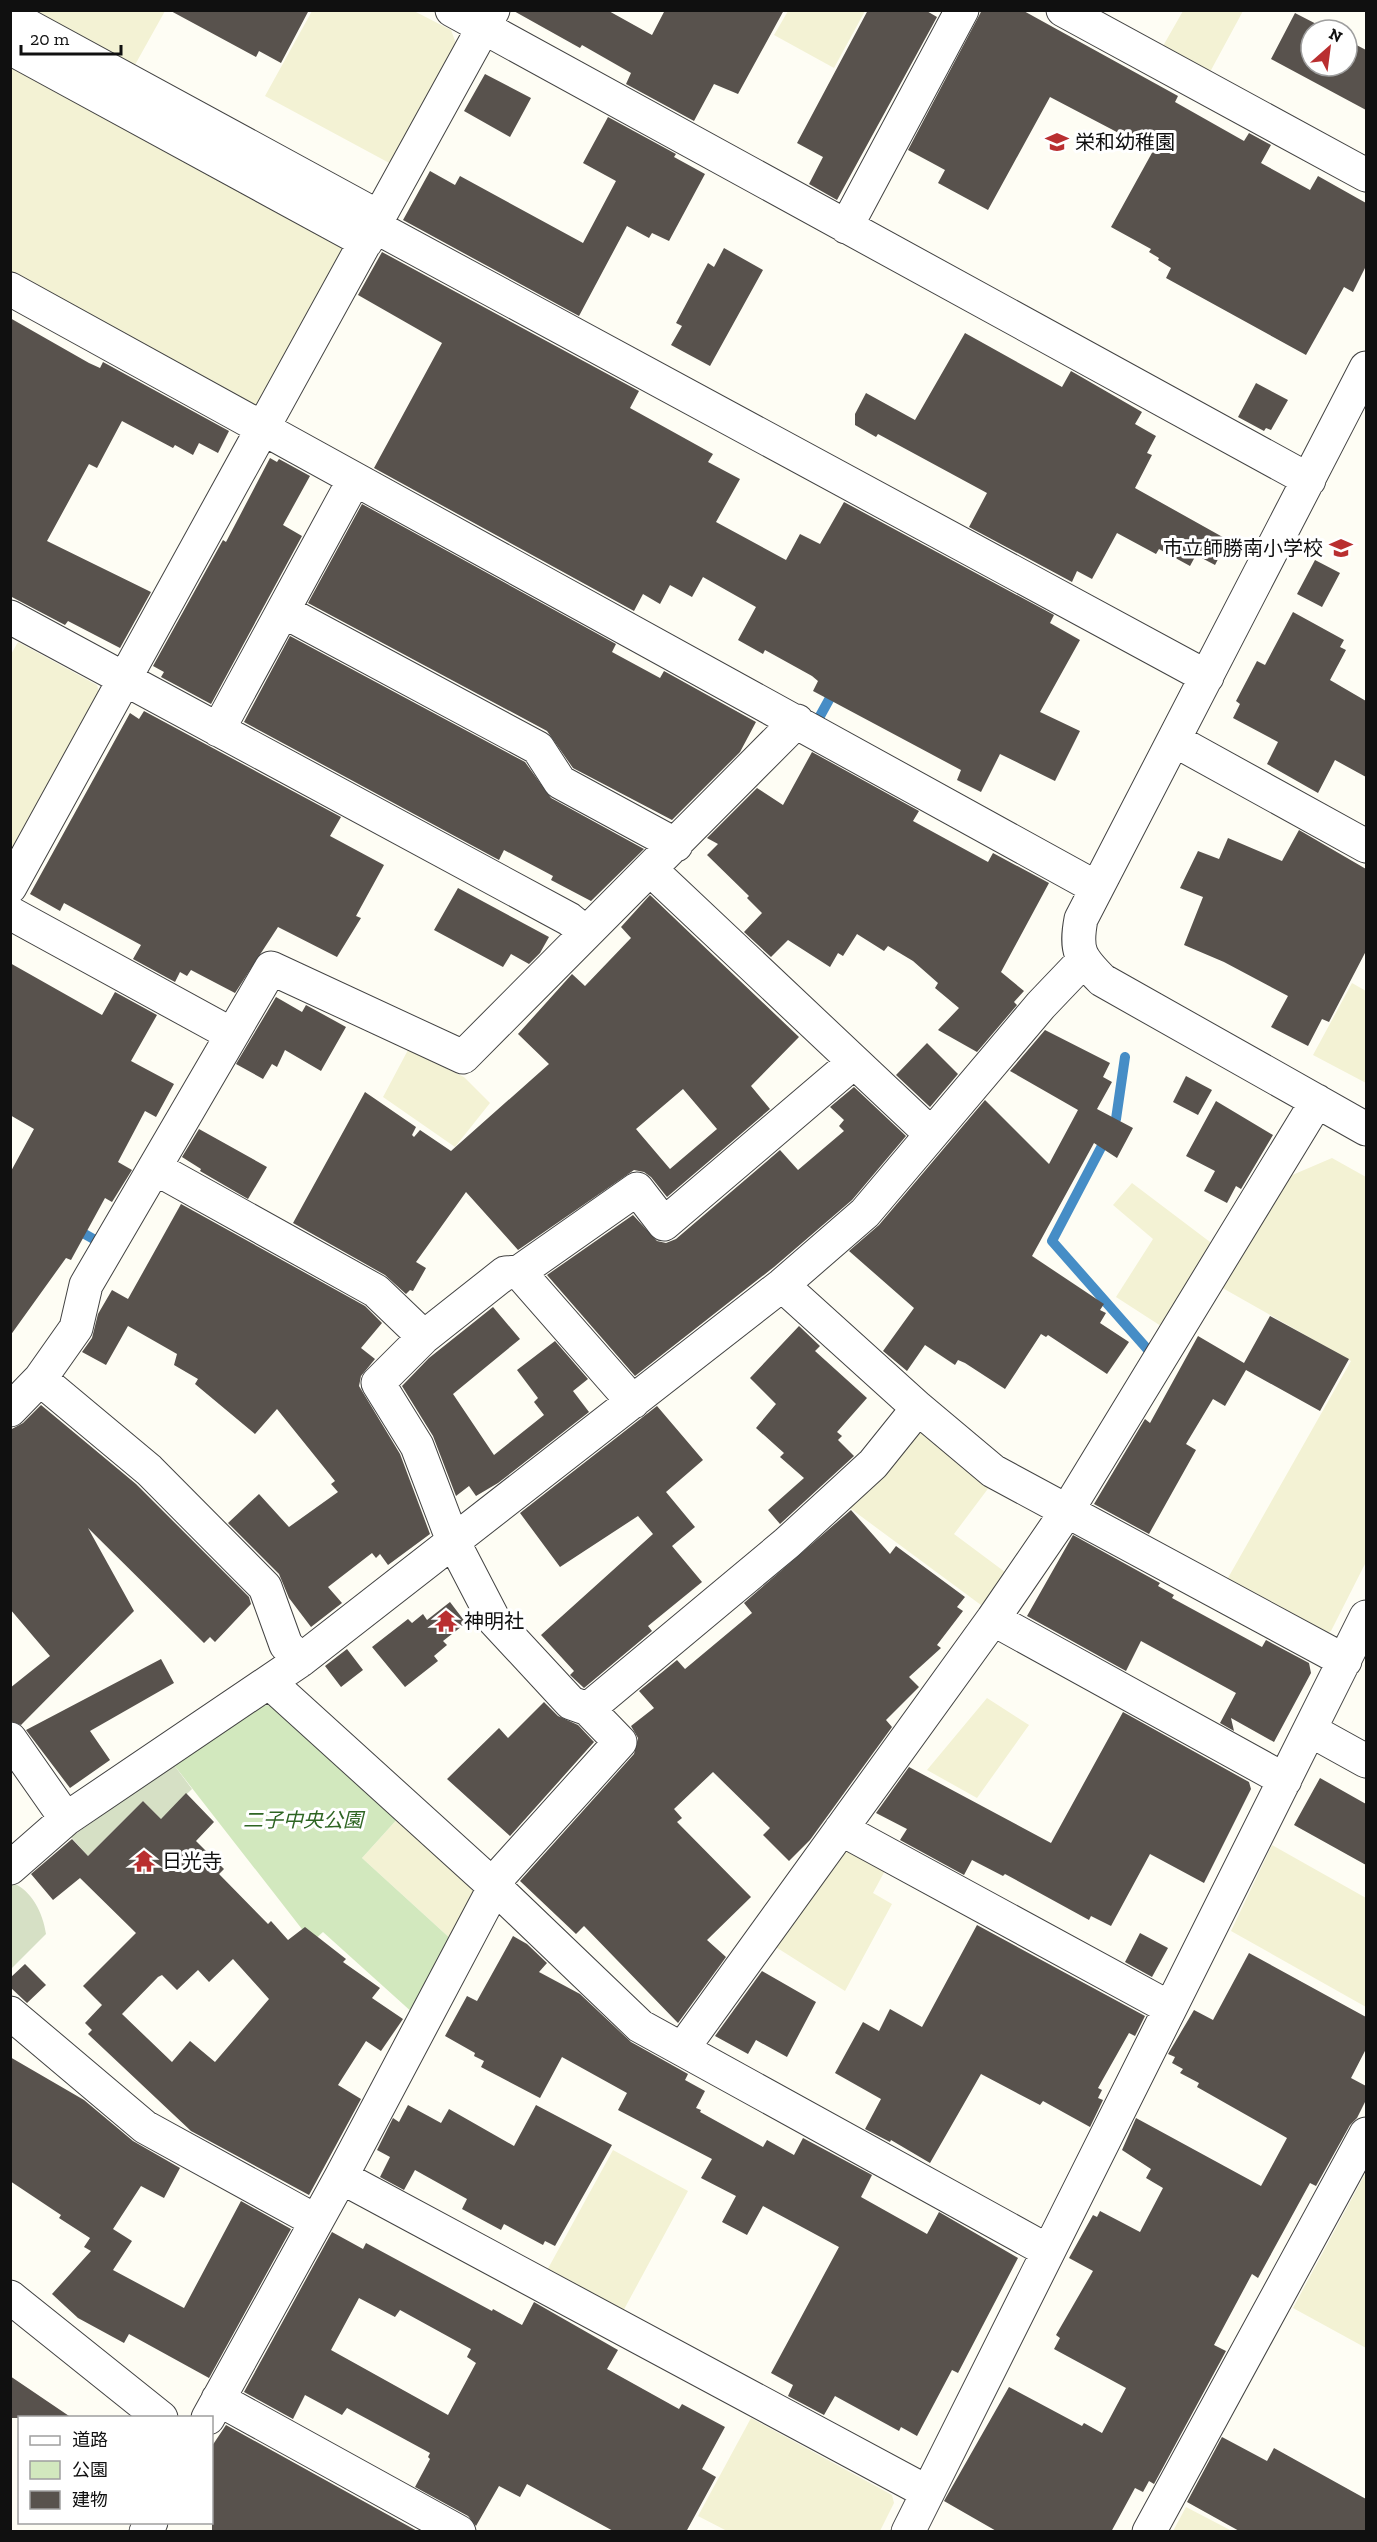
<svg xmlns="http://www.w3.org/2000/svg" width="1377" height="2542" font-family="'Zilla Slab','Noto Sans JP',serif">
<style>
.farmland{fill:#f3f2d4}
.green{fill:#d2e8be}
.cemetery{fill:#d6e0c5}
.lines{fill:none;stroke-linecap:round;stroke-linejoin:round}
.stream{stroke:#468dc6;stroke-width:10}
.building{fill:#58524d;fill-rule:evenodd}
.minor-casing{stroke:#434343;stroke-width:35}
.minor{stroke:#fff;stroke-width:33}
.labels{text-anchor:middle;stroke-width:6;stroke-linejoin:round;paint-order:stroke}
.poi-label{font-size:20px;fill:#101010;stroke:#fff;text-anchor:start}
.park-label{font-size:20px;font-style:italic;fill:#2e6523;stroke:#fff}
</style>
<rect width="100%" height="100%" fill="#fefdf4"/>
<path class="farmland" d="M19 11H165L131 72Z
M312 11H414L451 30 458 49 393 165 265 96Z
M788 11V10L865 11 834 68 774 35Z
M1183 11H1243L1210 72 1163 46Z
M10 59 342 237 347 254 265 405 254 409 11 275Z
M18 642 97 685 101 699 11 865 10 656Z
M1352 983 1366 991V1083L1313 1055Z
M408 1050 464 1077 490 1103 455 1147 383 1097Z
M1332 1158 1366 1177V1562L1331 1631 1319 1637 1224 1585 1351 1361 1219 1286 1283 1179Z
M1132 1183 1214 1245 1164 1328 1116 1297 1153 1239 1113 1205Z
M920 1430 990 1486 954 1534 1009 1575 985 1608 843 1503Z
M987 1698 1029 1725 977 1798 927 1770Z
M400 1816 475 1882 478 1897 453 1941 362 1858Z
M1272 1845 1366 1898V2007L1231 1931Z
M853 1848 887 1867 873 1893 892 1904 845 1991 771 1944 838 1851Z
M613 2150 688 2191 621 2315 545 2274Z
M1366 2172V2348L1293 2308Z
M751 2418 892 2495 894 2503 880 2531H727L698 2516Z
M1186 2507 1232 2531H1173Z"/>
<path class="green" d="M263 1705 277 1706 400 1816 362 1858 453 1941 414 2014 323 1932 312 1942 174 1765Z"/>
<path class="cemetery" d="M174 1765 192 1789 161 1819 143 1801 88 1856 71 1837Z
M11 1882C32 1890 43 1913 46 1934L11 1969Z"/>
<g class="lines">
<path class="stream" d="M820 716 836 687
M1125 1057 1116 1119 1052 1241 1149 1351
M74 1228 97 1241"/>
</g>
<path class="building" d="M169 10H309L281 63 259 51 256 57Z
M512 10H607L652 35 665 10H784L738 94 714 84 694 121 626 84 631 73 582 45 580 48Z
M868 10H925L937 17 837 200 809 184 823 157 797 143Z
M982 10H1022L1178 96 1175 102 1244 141 1249 133 1271 145 1261 163 1310 190 1318 176 1366 203V266L1353 292 1344 287 1306 355 1166 278 1171 268 1158 260 1159 258 1149 252 1151 249 1111 227 1153 151 1050 97 988 210 938 183 945 170 908 150Z
M1295 13 1328 30H1311V66H1347V40L1366 50V110L1271 59Z
M485 74 531 98 510 137 464 111Z
M608 117 676 154 674 157 705 174 669 241 652 233 649 238 627 226 579 316 403 220 430 171 455 185 460 176 583 243 616 181 583 163Z
M724 248 763 270 710 366 671 345 682 326 676 323 708 263 714 267Z
M382 252 639 391 630 408 713 454 708 462 740 479 716 522 786 560 800 534 820 544 844 502 1054 615 1050 623 1080 640 1040 712 1080 731 1055 781 1000 754 981 792 957 780 961 770 813 691 818 681 812 676 765 650 763 654 738 640 756 607 703 577 692 597 670 585 660 604 643 594 634 611 374 468 442 343 358 295Z
M10 318 89 363 100 368 103 362 229 431 218 453 199 443 193 455 175 445 173 448 122 421 97 468 89 464 47 541 151 592 120 648 68 621 65 625 10 596Z
M965 333 1062 387 1071 371 1142 412 1135 424 1156 436 1147 453 1152 455 1135 488 1228 540 1215 565 1196 555 1190 566 1159 549 1156 554 1117 533 1092 579 1077 571 1072 582 969 527 987 493 878 434 876 437 855 425V414L866 393 915 420Z
M1256 383 1288 400 1271 430 1266 428 1264 431 1238 417Z
M270 458 277 462 279 459 310 476 283 525 302 536 211 704 161 677 164 672 153 666 223 540 226 542Z
M362 504 616 644 612 652 660 678 664 671 756 722 740 752 672 820 573 768 547 731 308 603Z
M1315 560 1340 573 1322 607 1297 594Z
M1293 612 1344 640 1340 647 1346 650 1330 680 1366 701V777L1335 760 1318 793 1267 764 1278 742 1233 718 1240 704 1236 701 1257 661 1265 665Z
M290 636 525 762 551 798 644 849 591 901 551 880 553 876 504 850 499 860 244 722Z
M144 711 341 817 330 836 384 865 356 916 361 918 337 957 278 927 235 993 191 970 187 976 180 972 175 982 133 959 141 945 64 903 60 911 30 894 130 713 139 719Z
M812 752 919 811 913 821 988 862 993 853 1049 883 1001 972 1024 991 1014 1002 1017 1005 977 1052 938 1030 959 1008 935 988 938 983 913 961 888 946 884 951 857 934 843 956 838 953 830 967 788 940 771 957 744 932 762 913 747 898 749 896 707 855 718 844 707 838 757 788 783 805Z
M1299 830 1366 869V951L1329 1022 1322 1019 1308 1046 1271 1027 1288 996 1224 962 1184 945 1203 897 1180 888 1198 851 1219 859 1228 838 1282 861Z
M458 888 549 937 540 953 529 964 511 954 503 967 434 930Z
M650 895 799 1037 751 1086 770 1109 667 1197 651 1177 644 1172 634 1170 518 1250 466 1192 416 1262 426 1268 413 1291 410 1290 406 1294 385 1275 293 1223 365 1092 416 1127 412 1135 414 1137 420 1130 451 1151 549 1064 518 1034 572 974 585 986 631 938 621 927ZM683 1089 717 1129 670 1169 636 1129Z
M10 963 102 1015 115 992 157 1015 131 1061 174 1084 156 1117 145 1111 118 1162 132 1170 112 1202 105 1198 71 1260 66 1258 10 1336V1173L34 1129 10 1115Z
M276 997 302 1012 306 1005 346 1027 321 1071 285 1050 277 1067 272 1064 263 1079 236 1064Z
M1045 1030 1110 1063 1103 1077 1112 1082 1097 1109 1133 1128 1117 1158 1094 1143 1032 1256 1104 1304 1100 1310 1106 1313 1100 1323 1129 1342 1107 1374 1048 1335 1046 1337 1041 1334 1005 1389 965 1363 958 1360 955 1365 925 1345 907 1371 883 1351 914 1308 849 1251 879 1225 985 1100 1049 1164 1078 1110 1010 1071Z
M927 1043 958 1074 930 1107 896 1075Z
M1186 1076 1212 1090 1198 1115 1173 1102Z
M854 1087 906 1136 852 1200 774 1267 635 1376 547 1275 633 1215 657 1241 666 1243 676 1239 780 1150 798 1170 844 1131 839 1126 844 1120 830 1107Z
M1216 1101 1273 1135 1241 1189 1236 1186 1227 1203 1204 1191 1215 1171 1186 1156Z
M199 1129 267 1167 248 1199 200 1171 201 1169 182 1157Z
M181 1204 365 1306 382 1323 361 1348 375 1359 361 1376 359 1386 400 1454 430 1534 388 1565 380 1554 376 1558 372 1553 328 1587 342 1603 311 1627 289 1598 279 1574 228 1523 259 1494 289 1527 338 1492 331 1484 335 1481 277 1409 255 1434 195 1384 198 1379 174 1365 177 1354 128 1326 106 1365 82 1352 92 1338 98 1314 112 1290 128 1299Z
M493 1307 520 1339 453 1394 494 1455 544 1415 534 1402 538 1398 517 1370 555 1341 588 1379 573 1391 589 1412 498 1483 476 1496 469 1486 456 1496 433 1436 402 1386 429 1358Z
M1270 1316 1349 1359 1320 1411 1246 1370 1225 1406 1213 1399 1186 1444 1196 1450 1149 1534 1094 1504 1145 1419 1150 1423 1198 1336 1244 1363Z
M799 1326 820 1346 815 1351 867 1398 837 1432 842 1436 838 1440 854 1456 780 1524 768 1510 804 1478 780 1457 784 1453 756 1428 776 1404 750 1378Z
M41 1405 136 1484 249 1597 251 1604 215 1642 210 1637 204 1643 88 1528 134 1611 21 1725 10 1721V1688L50 1656 10 1609V1430L23 1423Z
M657 1406 703 1460 666 1492 695 1527 672 1546 702 1582 648 1626 652 1631 584 1688 570 1675 574 1671 541 1635 653 1534 638 1516 560 1567 520 1513Z
M851 1510 890 1554 896 1546 965 1597 957 1607 963 1611 937 1645 941 1648 909 1677 919 1687 886 1720 892 1727 810 1840 789 1861 763 1835 770 1828 713 1772 674 1809 682 1818 677 1822 751 1897 707 1940 726 1957 678 2023 584 1926 576 1934 520 1881 634 1754 638 1738 631 1726 654 1708 639 1691 677 1660 685 1669 752 1613 744 1603Z
M1073 1535 1160 1583 1158 1586 1174 1595 1172 1598 1262 1647 1266 1640 1309 1663 1311 1673 1274 1742 1231 1718 1234 1731 1220 1723 1236 1693 1141 1641 1126 1671 1027 1616Z
M450 1602 466 1623 443 1641 447 1645 434 1656 438 1661 405 1687 372 1647 408 1619 412 1623 423 1614 427 1620Z
M347 1649 363 1670 341 1687 325 1666Z
M161 1659 174 1683 90 1731 110 1760 70 1788 26 1730Z
M544 1702 558 1716 578 1725 594 1742 510 1836 447 1779 499 1728 508 1738Z
M1123 1712 1249 1782 1251 1789 1204 1883 1150 1854 1111 1926 1091 1916 1089 1920 1005 1874 1003 1876 972 1860 964 1875 900 1840 907 1829 876 1813 909 1767 1051 1843Z
M1320 1778 1366 1804V1865L1294 1825Z
M186 1793 214 1822 196 1841 224 1869 219 1874 268 1924 271 1921 288 1940 305 1927 346 1959 343 1962 380 1988 372 1998 403 2019 381 2051 366 2041 338 2085 361 2099 309 2195 191 2131 88 2034 92 2030 85 2023 102 2005 83 1986 136 1933 80 1878 53 1900 31 1874 72 1839 88 1856 143 1801 161 1819ZM233 1959 269 1999 215 2062 190 2041 172 2062 122 2014 158 1977 162 1975 177 1990 198 1970 209 1982Z
M977 1925 1145 2016 1135 2036 1129 2033 1098 2088 1102 2090 1098 2098 1103 2100 1090 2127 1043 2101 1040 2105 981 2074 930 2163 891 2140 890 2142 865 2129 881 2099 835 2073 863 2022 879 2031 890 2009 922 2027Z
M1140 1933 1168 1948 1152 1977 1125 1962Z
M513 1936 527 1944 547 1963 539 1972 580 1994 631 2042 688 2074 685 2080 705 2091 696 2108 701 2110 700 2112 763 2147 767 2140 794 2155 803 2138 872 2175 861 2197 927 2234 939 2212 1018 2258 958 2373 952 2370 917 2436 901 2427 899 2431 835 2396 824 2415 788 2396 793 2385 771 2373 839 2247 763 2206 747 2235 722 2222 736 2196 701 2178 712 2159 618 2110 627 2093 562 2057 540 2098 481 2067 484 2061 474 2056 475 2053 445 2036 467 1996 477 2001Z
M1249 1953 1366 2017V2049L1351 2078 1366 2086V2100L1357 2118 1350 2125 1316 2186 1310 2183 1258 2278 1252 2274 1214 2345 1226 2351 1154 2484 1149 2481 1143 2492 1135 2488 1111 2532H998L944 2501 1009 2387 1082 2426 1084 2423 1102 2433 1126 2388 1054 2349 1060 2338 1056 2335 1093 2271 1069 2258 1093 2215 1097 2217 1100 2211 1140 2232 1163 2188 1146 2178 1151 2169 1122 2150 1136 2118 1261 2186 1287 2138 1197 2087 1199 2083 1180 2073 1183 2069 1172 2063 1175 2057 1168 2054 1194 2010 1213 2020Z
M25 1964 46 1985 27 2003 10 1987V1978Z
M762 1971 816 2002 787 2057 756 2040 748 2054 715 2036Z
M10 2057 84 2100 133 2141 180 2168 164 2198 141 2186 113 2229 132 2241 113 2270 184 2308 241 2201 291 2229 209 2378 129 2334 124 2343 78 2318 52 2294 91 2251 84 2247 90 2238 59 2218 61 2215 10 2181Z
M408 2105 441 2123 449 2109 514 2146 536 2105 612 2145 555 2246 545 2241 543 2245 504 2224 501 2230 462 2209 467 2199 415 2170 404 2190 380 2177 390 2157 377 2150 393 2118 399 2122Z
M332 2232 363 2249 366 2243 492 2311 493 2309 522 2325 534 2302 618 2350 607 2369 679 2409 682 2404 725 2427 702 2469 716 2477 686 2532H615L527 2484 520 2497 499 2486 476 2526 468 2516 415 2487 430 2459 428 2457 430 2453 347 2408 342 2415 305 2395 293 2419 244 2392ZM359 2298 395 2317 400 2310 471 2349 467 2357 476 2363 448 2415 331 2350Z
M10 2376 72 2418H10Z
M226 2425 419 2532H212V2446Z
M1222 2437 1267 2461 1274 2448 1366 2499V2531L1241 2532 1187 2502Z"/>
<g class="lines">
<g class="minor-casing">
<path id="minor" d="M452 10 1309 480
M1063 10 1366 175
M10 16 379 217
M10 48 366 242
M374 226 1207 677
M846 227 962 10
M10 289 1097 888
M1366 368 1081 919C1075 951 1080 958 1102 980L1366 1129
M283 611 538 748 560 782 676 845
M10 617 569 919 585 932
M218 730 354 480
M1174 740 1366 846
M651 870 931 1134
M10 887 493 10
M10 913 231 1034
M155 1168 376 1291 424 1337
M519 1272 633 1402
M782 1285 918 1408 993 1471 1345 1661
M40 1379 149 1470 265 1587 286 1645 301 1660
M10 1410 40 1379 76 1328 86 1285 271 968 463 1057 797 721
M993 1619 1285 1780
M269 1682 496 1888 640 2026 1048 2251
M588 1709 787 1543 873 1464 918 1408
M1310 1730 1366 1761
M10 1739 66 1819
M841 1829 1170 2008
M10 1868 66 1819 301 1660 782 1285 865 1213 1041 1005 1083 961
M10 2013 145 2127 316 2221
M683 2048 993 1619 1067 1511 1317 1101
M341 2177 927 2492
M10 2297 161 2418
M218 2399 459 2532
M208 2418 341 2177 502 1873 620 1742 588 1709 571 1703 494 1620 453 1541 417 1446 378 1383 424 1337 505 1273 519 1272 637 1189 664 1224 854 1062
M146 2532 151 2522
M908 2532 1366 1617
M1149 2532 1366 2134"/>
</g>
<use href="#minor" class="minor"/>
</g>
<defs>
<g id="school-bare" transform="scale(1.8)"><path d="M0-5L7-2L0 1L-7-2ZM-4 1L0 2.5L4 1V4Q0 6-4 4Z" fill="#b92f30" stroke="#fff" stroke-width="2.5" paint-order="stroke"/></g>
<g id="temple-bare" transform="scale(1.8)"><path d="M0-6L5-2H3V0L6.5 2.5H4V6H1.5V3h-3V6H-4V2.5H-6.5L-3 0V-2H-5Z" fill="#b92f30" stroke="#fff" stroke-width="2.5" paint-order="stroke"/></g>
</defs>
<g fill-rule="evenodd">
<use href="#school-bare" x="1057" y="142"/>
<use href="#school-bare" x="1341" y="548"/>
<use href="#temple-bare" x="446" y="1621"/>
<use href="#temple-bare" x="144" y="1861"/>
</g>
<g class="labels">
<g class="poi-label">
<text x="1075" y="149">栄和幼稚園</text>
<text x="1323" y="555" text-anchor="end">市立師勝南小学校</text>
<text x="464" y="1628">神明社</text>
<text x="162" y="1868">日光寺</text>
</g>
<g class="park-label">
<text x="303" y="1827">二子中央公園</text>
</g>
</g>
<rect width="1377" height="2542" fill="none" stroke="#101010" stroke-width="24"/>
<rect x="18" y="2416" width="195" height="108" fill="#ffffff" stroke="#9f9f9f" stroke-width="1.5"/>
<rect x="30" y="2436" width="30" height="9" fill="#ffffff" stroke="#9f9f9f" stroke-width="1.5"/>
<text x="72" y="2446" font-size="18" fill="#101010">道路</text>
<rect x="30" y="2461" width="30" height="18" fill="#d2e8be" stroke="#9f9f9f" stroke-width="1.5"/>
<text x="72" y="2476" font-size="18" fill="#101010">公園</text>
<rect x="30" y="2491" width="30" height="18" fill="#58524d" stroke="#9f9f9f" stroke-width="1.5"/>
<text x="72" y="2506" font-size="18" fill="#101010">建物</text>
<g transform="translate(1329 48) rotate(28)"><circle r="28" fill="#ffffff" stroke="#9f9f9f" stroke-width="1.5"/>
<path d="M0-4.5L10 22L0 15L-10 22Z" fill="#b92f30"/>
<text y="-9" font-size="16" font-weight="bold" text-anchor="middle" fill="#101010">N</text>
</g>
<path d="M21 45v9h100v-9" fill="none" stroke="#101010" stroke-width="3"/>
<text x="30" y="45" font-size="18" fill="#101010" stroke="#ffffff" stroke-width="4.5" paint-order="stroke">20 m</text>
</svg>
